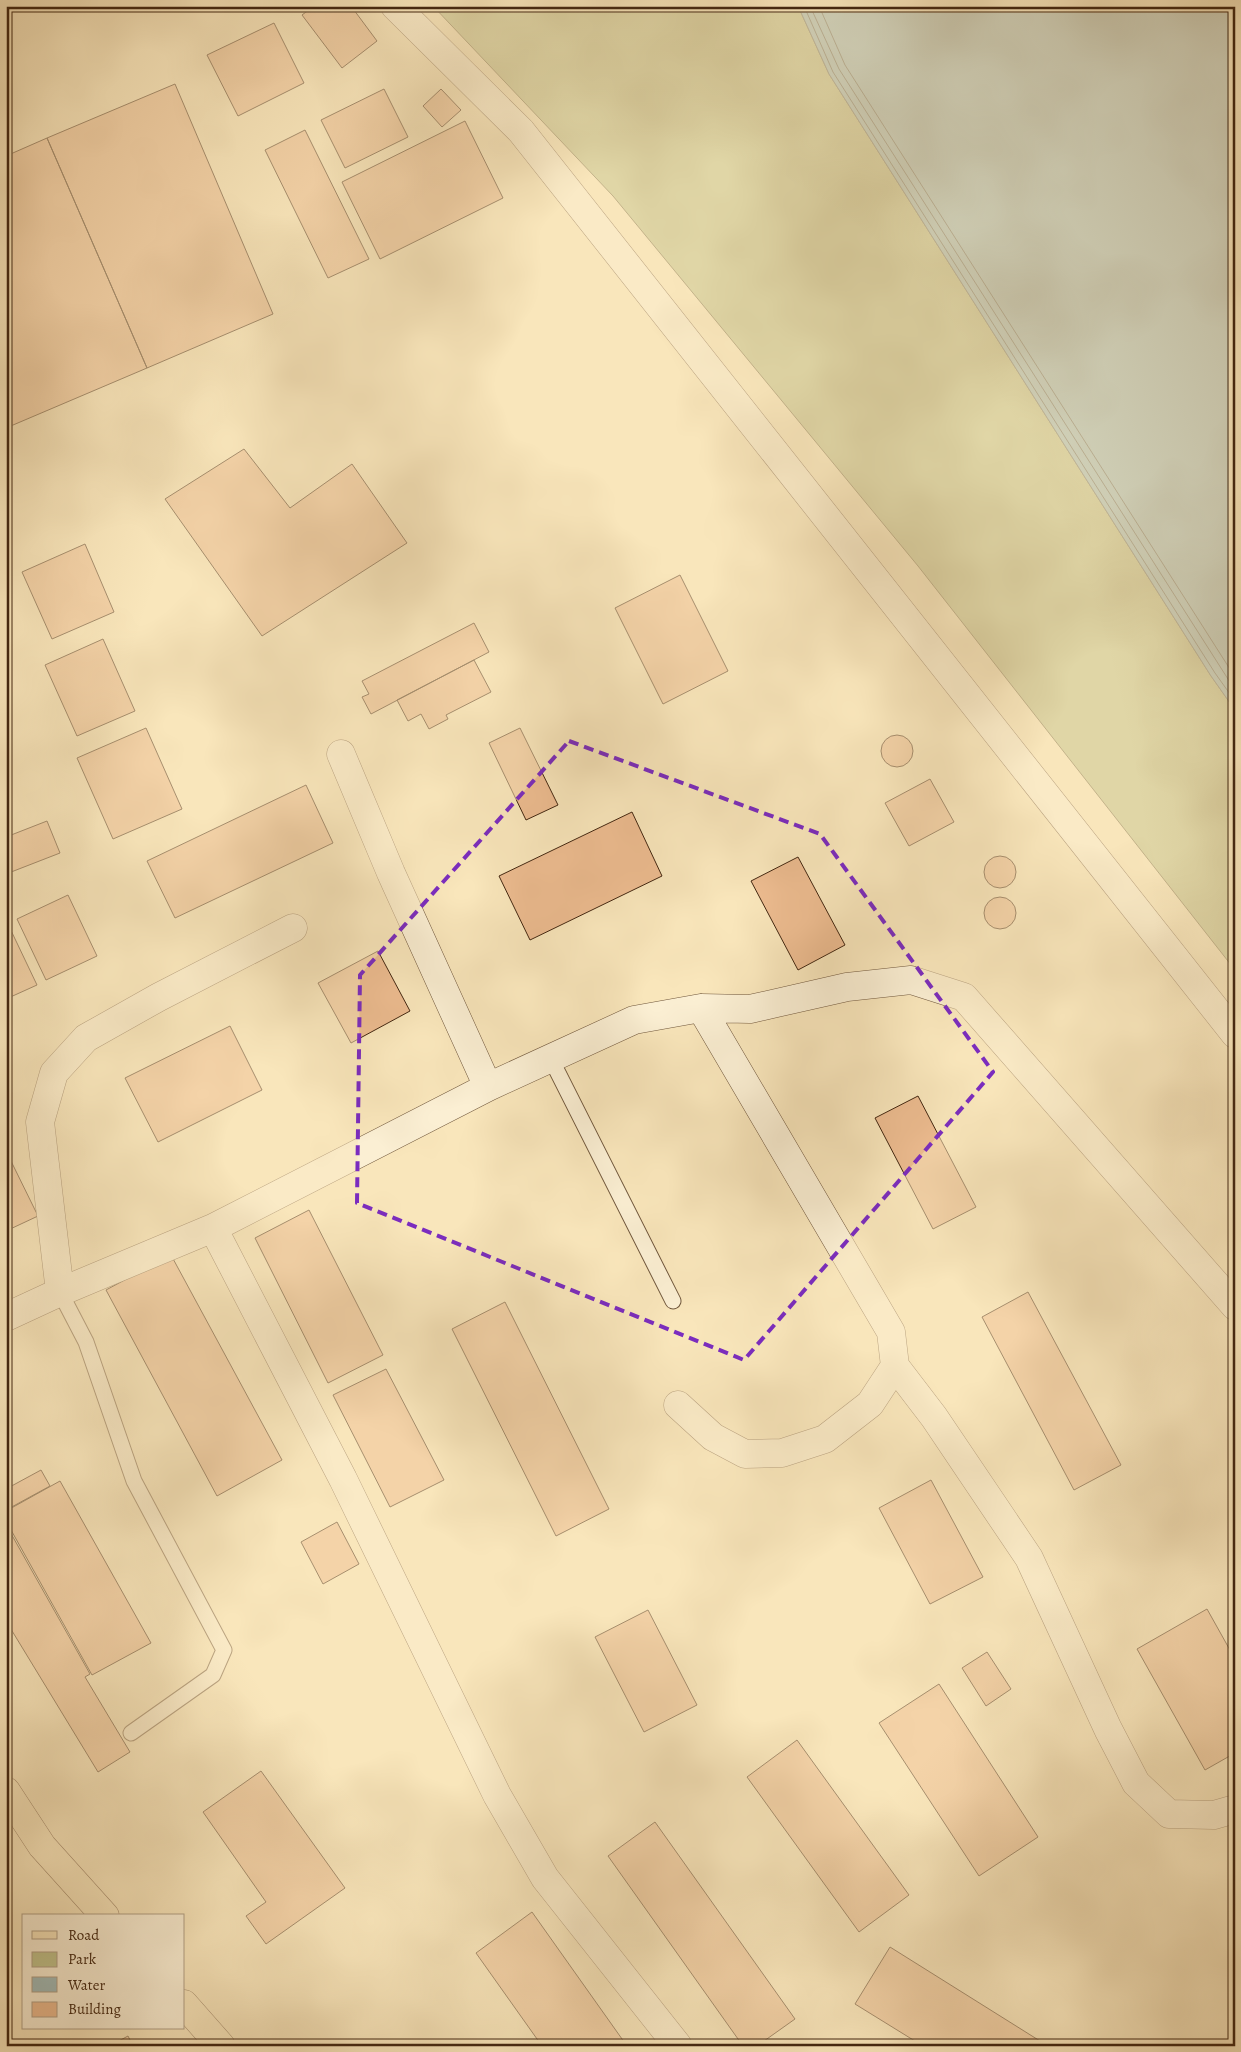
<svg xmlns="http://www.w3.org/2000/svg" width="1241" height="2052" font-family="Alegreya,serif">
<style>
.green{fill:#c1c48d;stroke:#82764f}
.water{fill:#a2bdba;stroke:#7c8176}
.lines{fill:none;stroke-linecap:round;stroke-linejoin:round}
.shore{stroke:#727266;stroke-width:1}
.building{fill:#edbc90;stroke:#432711}
.service-casing{stroke:#70573c;stroke-width:17}
.minor-casing{stroke:#70573c;stroke-width:29}
.primary-casing{stroke:#432711;stroke-width:29}
.service{stroke:#fbefd3;stroke-width:15}
.minor{stroke:#fbefd3;stroke-width:28}
.primary{stroke:#f9e6bb;stroke-width:28}
.marked{fill:none;stroke:#7b2cbf;stroke-width:4;stroke-dasharray:10 6;stroke-linejoin:round}
</style>
<rect width="100%" height="100%" fill="#f9e6bb"/>
<filter id="stains"><feTurbulence type="fractalNoise" baseFrequency=".004" numOctaves="4"/><feColorMatrix values="0 0 0 0 .2 0 0 0 0 .09 0 0 0 0 .02 0 0 0 .5 -.17"/></filter>
<radialGradient id="worn" r=".72"><stop offset=".6" stop-color="#630" stop-opacity="0"/><stop offset="1" stop-color="#630" stop-opacity=".3"/></radialGradient>
<path class="green" d="M433 6H798L829 74 1211 676 1235 710V970L918 566 613 196Z"/>
<path class="water" d="M798 6H1235V710L1211 676 829 74Z"/>
<g class="lines">
<path class="shore" d="M804 6 833 72 1215 673 1235 701
M810 6 839 69 1235 690
M819 6 845 65 1235 677"/>
</g>
<path class="building" d="M314 6H351L377 41 342 68 302 15Z
M274 23 304 83 238 116 207 55Z
M175 84 273 314 147 368 47 138Z
M384 89 408 137 345 168 321 120Z
M441 89 461 110 442 127 423 106Z
M465 121 503 198 380 259 342 182Z
M305 130 369 259 328 278 265 150Z
M47 138 147 368 6 428V156Z
M244 449 290 508 352 464 407 543 262 636 165 499Z
M85 544 114 612 52 639 22 572Z
M680 575 728 671 663 704 615 608Z
M474 623 489 652 371 714 362 697 369 694 362 681Z
M103 639 135 711 77 736 45 665Z
M474 660 491 692 446 715 448 719 429 729 421 714 408 721 397 700Z
M146 728 182 809 113 839 77 758Z
M520 728 558 805 526 820 489 743Z
M881 751a16 16 0 1 1 32 0a16 16 0 1 1-32 0Z
M930 779 954 822 909 846 885 803Z
M306 785 333 843 175 918 147 861Z
M632 812 662 876 530 940 499 876Z
M47 821 60 853 6 874V837Z
M984 872a16 16 0 1 1 32 0a16 16 0 1 1-32 0Z
M798 857 845 945 798 970 751 881Z
M68 895 97 956 46 980 17 919Z
M984 913a16 16 0 1 1 32 0a16 16 0 1 1-32 0Z
M6 920 37 985 6 999Z
M378 951 410 1011 351 1043 318 983Z
M230 1026 262 1090 158 1142 125 1078Z
M918 1096 976 1207 933 1229 875 1118Z
M9 1157 38 1216 6 1231V1158Z
M309 1210 383 1355 328 1383 255 1238Z
M171 1255 282 1460 217 1496 106 1290Z
M1028 1292 1121 1465 1074 1490 982 1317Z
M505 1302 609 1509 556 1536 452 1329Z
M386 1369 444 1480 390 1507 333 1395Z
M41 1470 50 1486 8 1509 6 1489Z
M931 1480 983 1577 930 1604 879 1508Z
M60 1481 151 1643 92 1675 6 1521V1511Z
M337 1522 359 1564 323 1584 301 1542Z
M9 1530 90 1674 85 1677 130 1752 98 1772 6 1621V1531Z
M1207 1609 1235 1659V1753L1205 1770 1137 1649Z
M648 1610 697 1705 644 1732 595 1637Z
M987 1652 1011 1689 986 1706 962 1668Z
M939 1684 1038 1837 979 1876 879 1723Z
M797 1740 909 1895 859 1932 747 1777Z
M261 1771 345 1888 266 1944 246 1916 266 1902 203 1812Z
M655 1822 795 2019 757 2046H743L608 1856Z
M532 1912 627 2046H542L476 1953Z
M890 1947 1048 2046H923L855 2004Z
M128 2036 133 2046H116L115 2043Z"/>
<g class="lines">
<g class="service-casing">
<path id="service" d="M551 1059 673 1301
M60 1292 86 1342 134 1481 224 1650 213 1675 131 1733"/>
</g>
<g class="minor-casing">
<path id="minor" d="M395 6 521 131 1235 1034
M341 754 391 873 488 1087
M213 1228 343 1479 497 1795 545 1878 678 2046
M60 1292 40 1122 54 1073 86 1038 159 997 293 928
M6 1317 60 1292 213 1228 488 1087 634 1020 701 1008 750 1009 847 987 911 980 964 997 1235 1306
M895 1366 934 1417 1029 1558 1108 1729 1136 1783 1169 1814 1214 1815 1235 1809
M678 1405 713 1437 745 1454 782 1453 825 1439 870 1404 895 1366 891 1332 701 1008"/>
</g>
<g class="primary-casing">
<path id="primary" d="M6 1791 42 1846 105 1916
M184 2004 221 2046"/>
</g>
<use href="#service" class="service"/>
<use href="#minor" class="minor"/>
<use href="#primary" class="primary"/>
</g>
<path d="M0 0H1241V2052H0ZM569 741 820 834 993 1072 744 1360 357 1203 360 975Z" fill="#f9e6bb" fill-opacity=".55" fill-rule="evenodd"/>
<path class="marked" d="M569 741 820 834 993 1072 744 1360 357 1203 360 975Z"/>
<rect width="1241" height="2052" fill="none" stroke="#f9e6bb" stroke-width="25"/>
<rect x="8" y="8" width="1226" height="2037" fill="none" stroke="#432711" stroke-width="2.5"/>
<rect x="12" y="12" width="1216" height="2027" fill="none" stroke="#432711"/>
<rect x="22" y="1914" width="162" height="115" fill="#fbefd3" stroke="#b19f85"/>
<rect x="32" y="1931" width="25" height="8" fill="#f9e6bb" stroke="#b19f85"/>
<text x="68" y="1940" font-size="15" fill="#432711">Road</text>
<rect x="32" y="1952" width="25" height="15" fill="#c1c48d" stroke="#b19f85"/>
<text x="68" y="1964" font-size="15" fill="#432711">Park</text>
<rect x="32" y="1977" width="25" height="15" fill="#a2bdba" stroke="#b19f85"/>
<text x="68" y="1990" font-size="15" fill="#432711">Water</text>
<rect x="32" y="2002" width="25" height="15" fill="#edbc90" stroke="#b19f85"/>
<text x="68" y="2014" font-size="15" fill="#432711">Building</text>
<rect width="100%" height="100%" filter="url(#stains)"/>
<rect width="100%" height="100%" fill="url(#worn)"/>
</svg>
